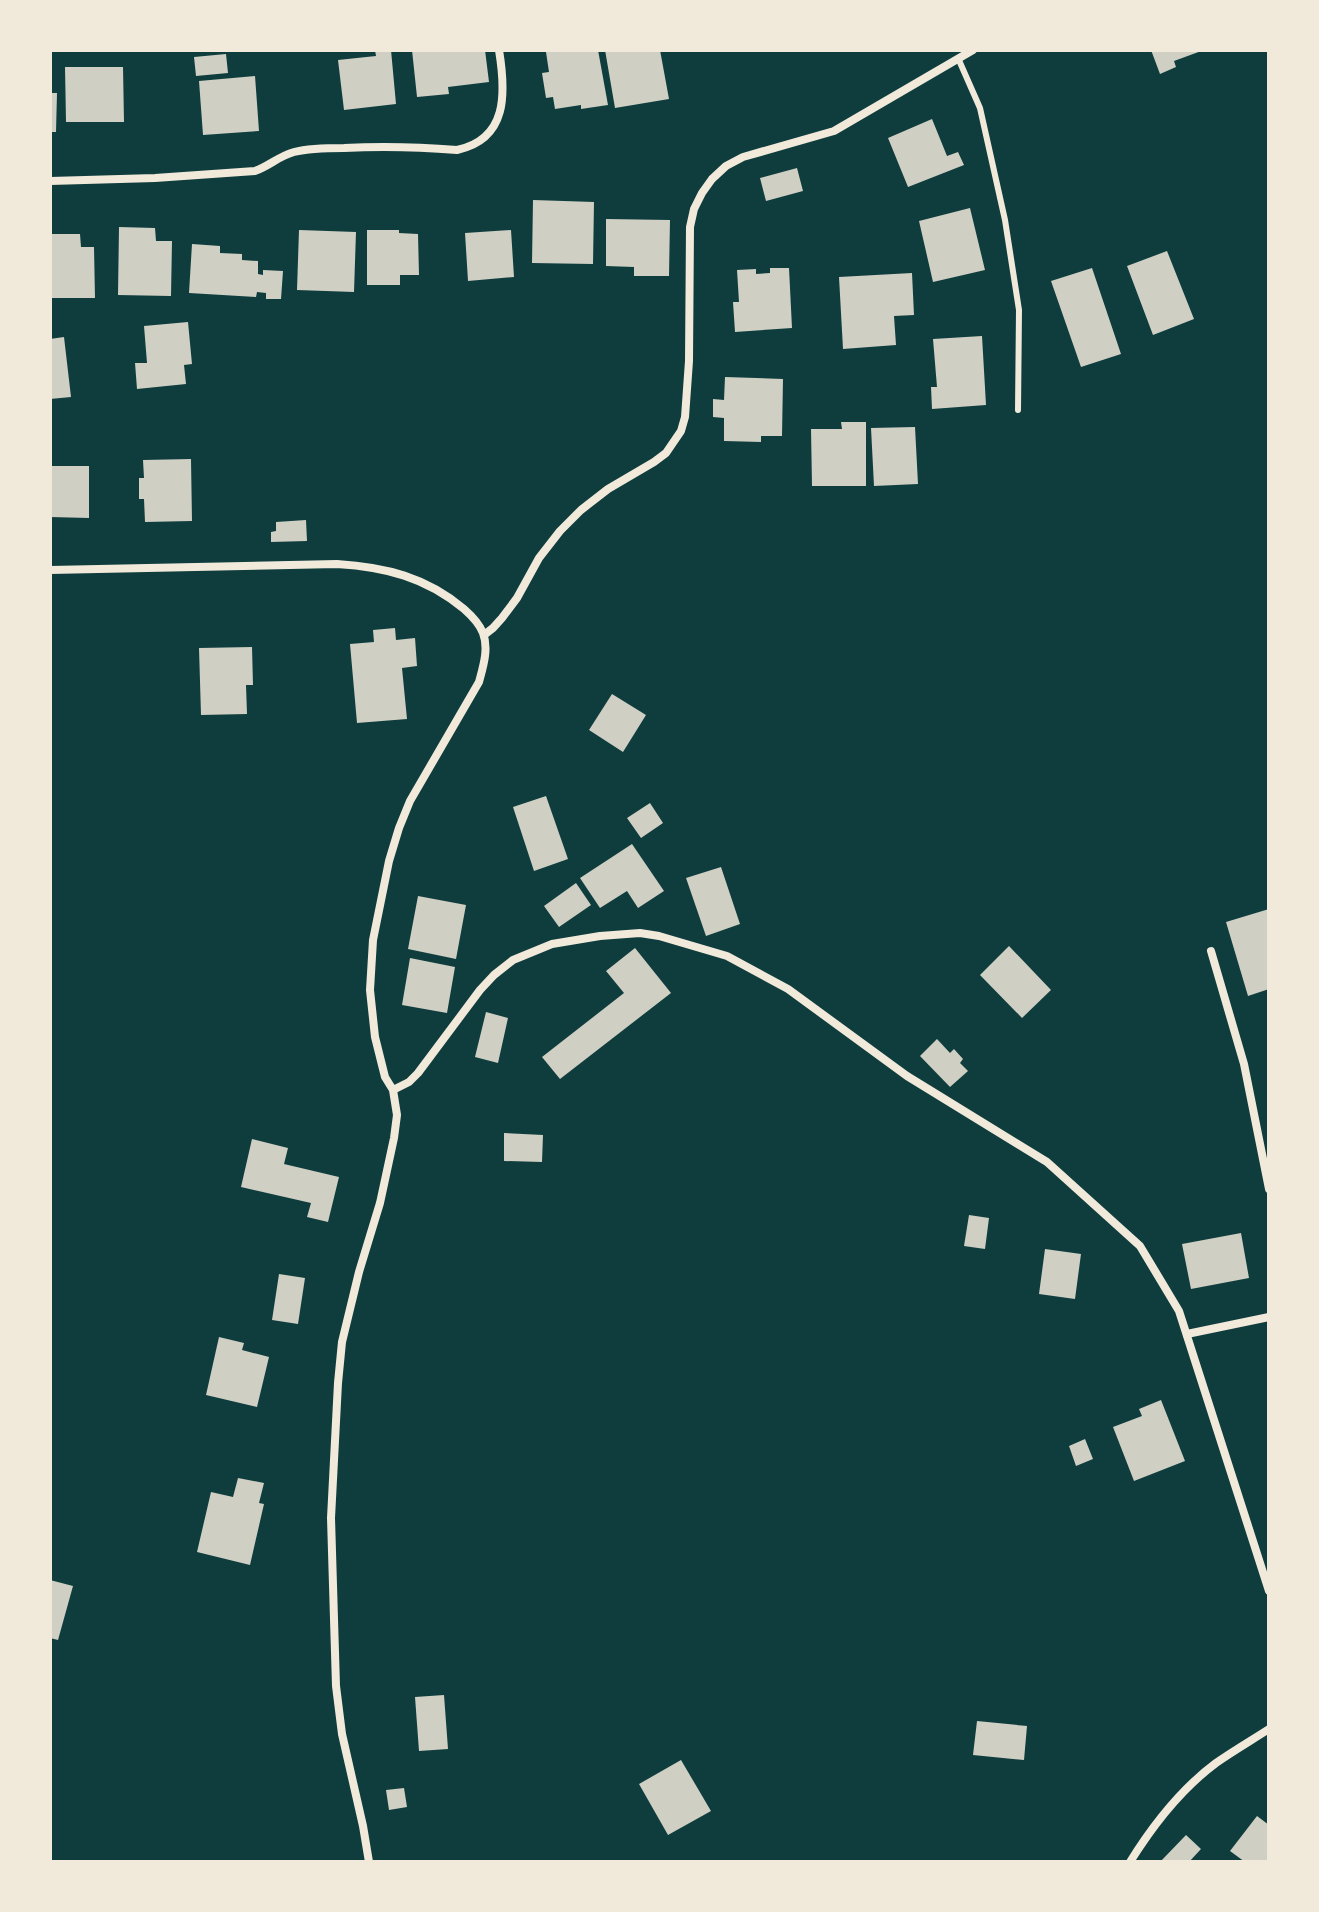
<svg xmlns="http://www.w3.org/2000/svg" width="1319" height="1912" font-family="'Work Sans',sans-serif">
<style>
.building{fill:#cfcfc3}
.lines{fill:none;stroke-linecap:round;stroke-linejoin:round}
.service{stroke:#f1e9da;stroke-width:6}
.minor{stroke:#f1e9da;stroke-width:8}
</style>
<rect width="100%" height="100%" fill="#0f3d3e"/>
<path class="building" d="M375 50H391L396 104 344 110 338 60 376 56Z
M412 50H485L489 82 448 87 449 94 417 97Z
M555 50H598L608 105 581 109V105L555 109 553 97 546 98 542 73 549 72 546 52Z
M605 50H660L669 99 615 108Z
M1151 50H1204L1174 61 1176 67 1160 74Z
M226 54 228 73 196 76 194 57Z
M65 67H123L124 122H66Z
M255 76 259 131 203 135 199 81Z
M50 93H57L56 132H50Z
M932 119 947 156 958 152 964 165 908 187 888 138Z
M797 168 803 191 766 201 760 178Z
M533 200 594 202 593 264 532 263Z
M970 208 985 270 933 282 919 221Z
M606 219 670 220 669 276H634V267L606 266Z
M119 227 155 228 156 241H172L171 296 118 295Z
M299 230 356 232 354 292 297 290Z
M367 230H399V233L418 234 419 275H400V285H367Z
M511 230 514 277 468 281 465 233Z
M50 234H80L81 247H94L95 298H50Z
M192 244 220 246V253L242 254V260L258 261V274L263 275V270L283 271 281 299H266V293L257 292 256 297 189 293Z
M1167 251 1194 319 1153 335 1127 266Z
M770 268H789L792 328 735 332 733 302H739L737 270 756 269V274L770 273Z
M1092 268 1121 354 1081 367 1051 281Z
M912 273 914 315 894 316 896 345 843 349 839 277Z
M188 322 192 364 184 365 186 384 137 389 135 363H147L144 326Z
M982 336 986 405 932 409 931 387H937L933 339Z
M64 337 71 397 50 399V339Z
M725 377 783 379 782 436H761V442L724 441V418L713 417V399L724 400Z
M841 422H866V486H812L811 429H842Z
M915 427 918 484 874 486 871 428Z
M191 459 192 521 145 522 144 499H139V478H144L143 460Z
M50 466H89V518L50 517Z
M306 520 307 541 271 542V532L276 531V522Z
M395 628 396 640 415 638 417 666 402 668 407 719 357 723 350 644 374 642 373 630Z
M252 647 253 685H246L247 714 201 715 199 648Z
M612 694 646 715 623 752 589 730Z
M546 796 568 859 534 871 513 807Z
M650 803 663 823 641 838 627 818Z
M632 844 664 891 638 908 627 891 600 908 580 878Z
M721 867 740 924 706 936 686 878Z
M576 883 591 905 559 927 544 906Z
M418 896 466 905 456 959 408 949Z
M1269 909V989L1248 996 1226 922Z
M1009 946 1051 990 1022 1018 980 975Z
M635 948 671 993 560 1079 542 1057 624 993 606 971Z
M410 958 455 967 447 1013 402 1005Z
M486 1012 508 1018 498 1063 475 1057Z
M937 1039 950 1053 954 1049 963 1059 960 1063 968 1071 950 1087 920 1056Z
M504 1133 543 1135 542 1162 504 1161Z
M252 1139 288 1148 284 1164 339 1177 328 1222 307 1217 311 1203 241 1187Z
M969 1215 989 1218 985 1249 964 1246Z
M1241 1233 1249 1278 1191 1289 1182 1244Z
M1045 1249 1081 1254 1075 1299 1039 1294Z
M279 1274 305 1278 298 1324 272 1320Z
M219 1337 244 1343 242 1350 269 1357 257 1407 206 1395Z
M1161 1400 1185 1461 1134 1481 1113 1427 1142 1416 1139 1409Z
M1085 1439 1093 1459 1076 1466 1069 1446Z
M238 1478 264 1483 259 1503 264 1504 250 1565 197 1552 211 1492 233 1497Z
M50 1580 73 1586 58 1640 50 1638Z
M444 1695 448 1749 419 1751 415 1697Z
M977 1721 1027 1726 1024 1760 973 1755Z
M681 1760 711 1811 668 1835 639 1784Z
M404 1788 407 1807 389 1810 386 1790Z
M1257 1816 1269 1825V1862H1245L1230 1851Z
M1186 1835 1201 1849 1189 1862H1160Z"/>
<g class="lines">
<path class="service" d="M958 58 980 108 1005 220 1019 310 1018 410"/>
<path class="minor" d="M50 181 155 178 255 171C269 166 279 156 294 152 310 148 328 148 344 148 382 146 420 147 457 150 508 139 506 93 499 50
M50 570 337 564C385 567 426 577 464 609 472 616 479 623 483 633 489 649 483 667 479 682L410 801 399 828 389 861 373 940 370 990 375 1037 385 1077 393 1090 397 1115 394 1138 380 1203 359 1272 342 1342 338 1383 331 1518 336 1686 342 1734 363 1826 369 1862
M484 635 493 628 502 618 517 598 539 558 560 531 581 510 608 489 654 462 666 453 681 431 685 417 689 361 690 227 694 209 702 193 712 179 726 166 743 157 834 131 973 50
M1211 951 1244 1064 1269 1189
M393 1090 409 1082 418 1073 480 990 494 975 513 960 552 944 600 936 640 933 659 936 727 956 788 989 907 1076 1047 1162 1140 1246 1179 1311 1269 1591
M1187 1334 1269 1317
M1130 1862C1153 1825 1181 1789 1216 1763 1233 1751 1252 1740 1269 1729"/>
</g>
<rect width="1319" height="1912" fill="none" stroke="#f1e9da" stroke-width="104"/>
</svg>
